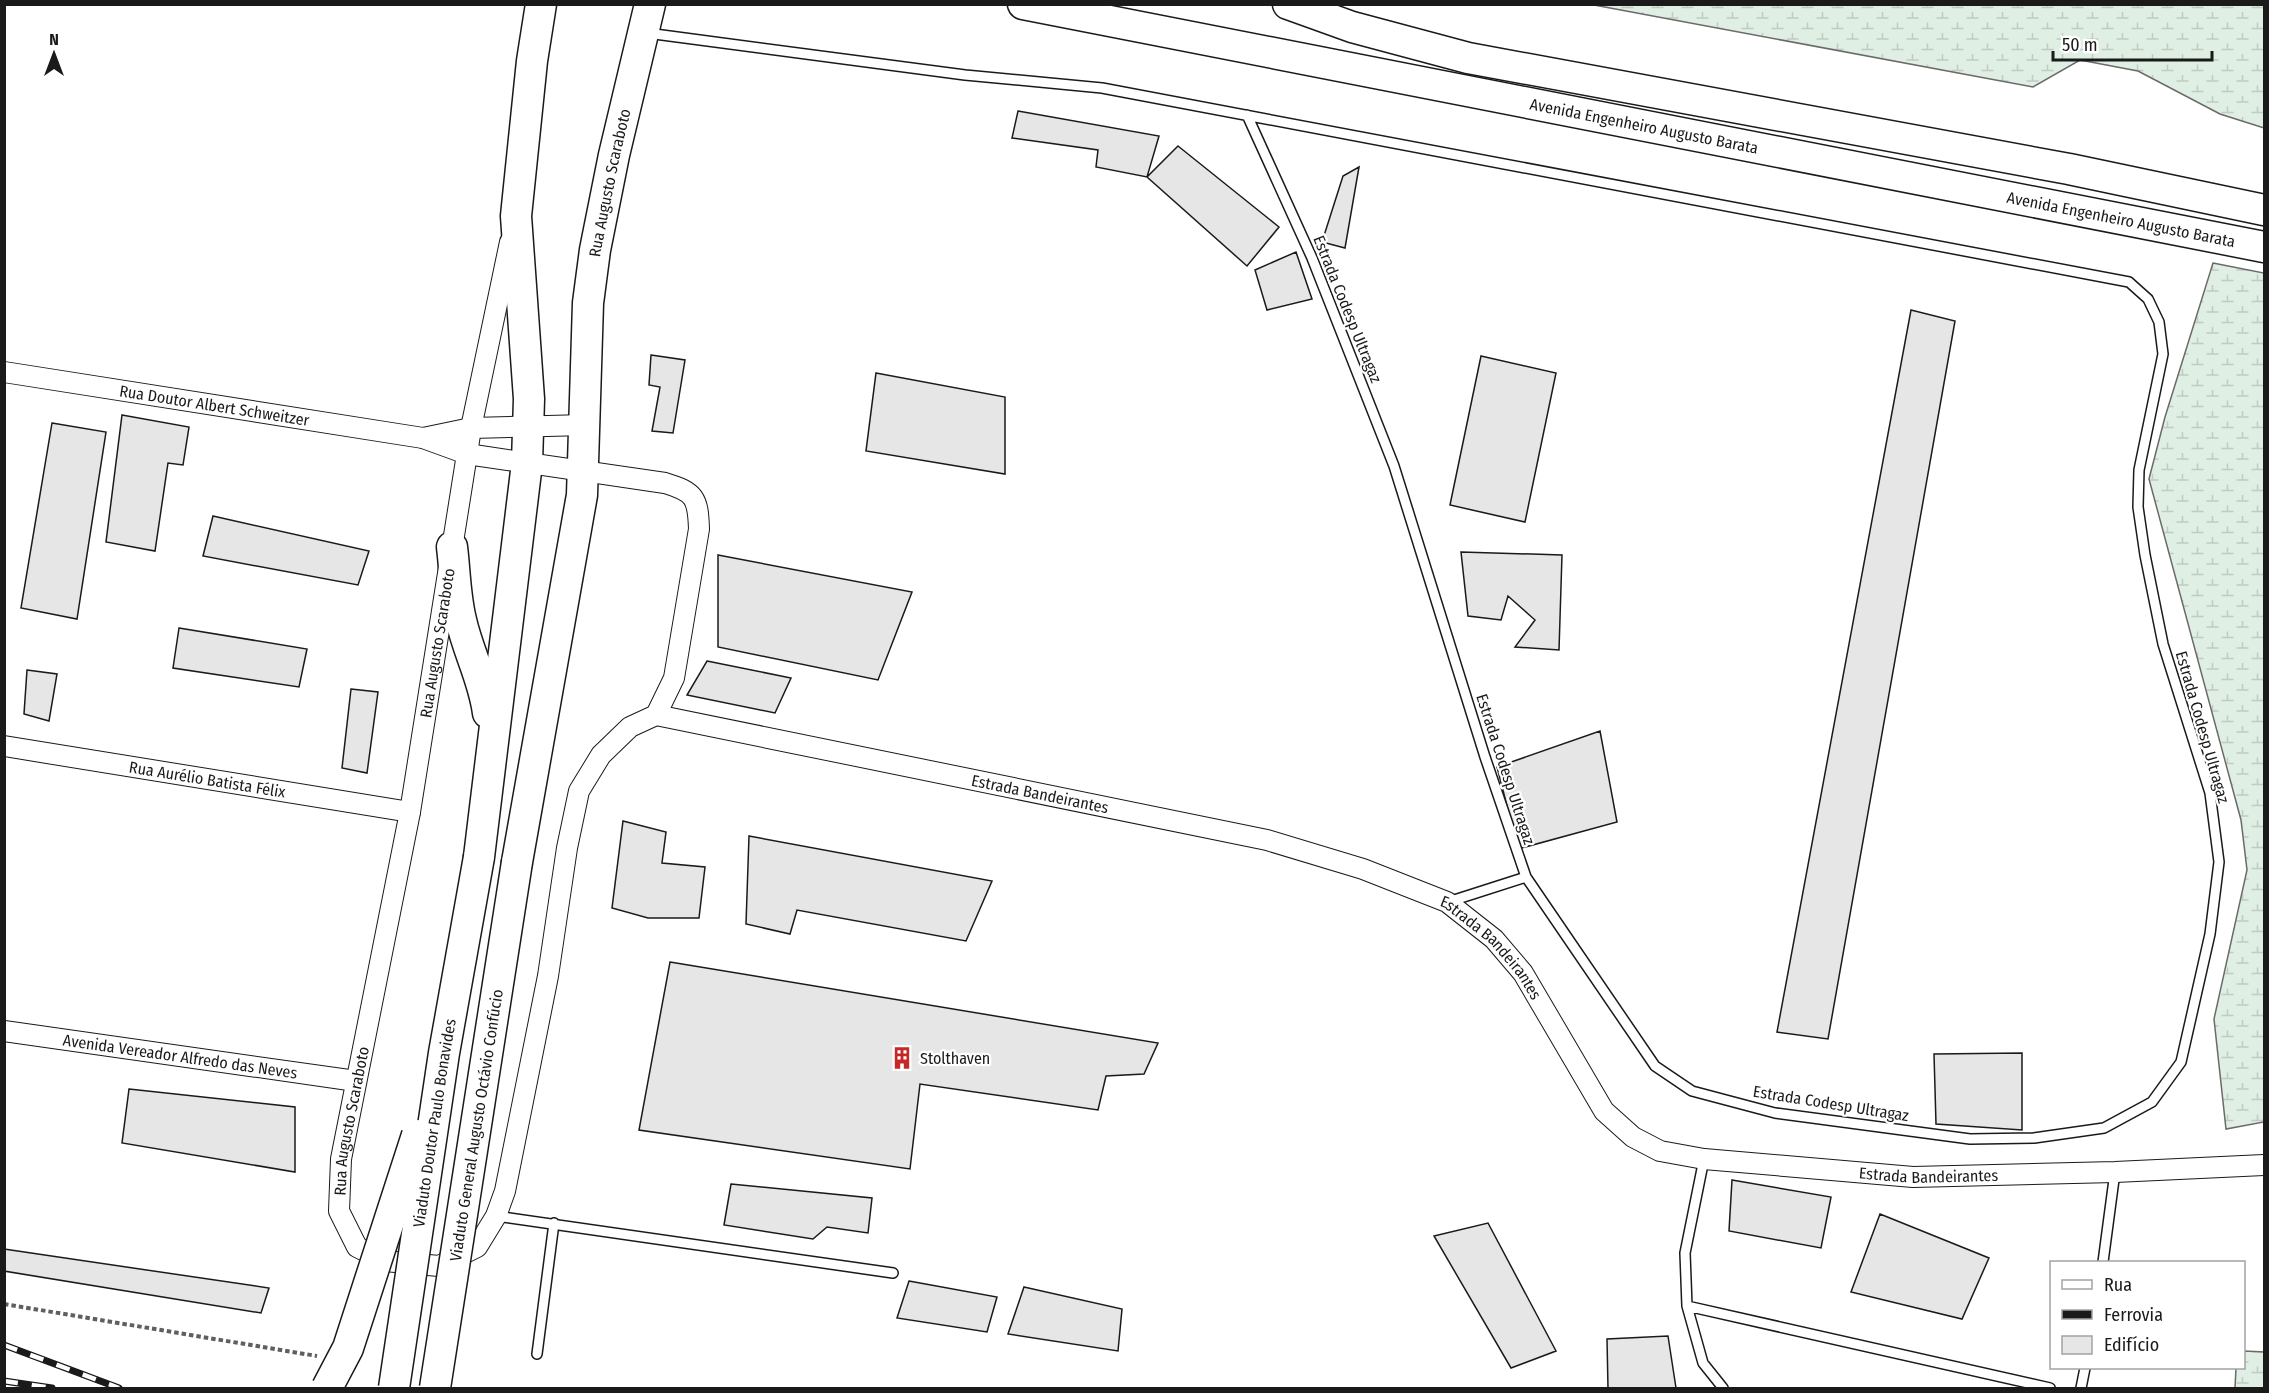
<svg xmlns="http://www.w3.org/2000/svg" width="2269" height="1393" font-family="'Fira Sans Condensed',sans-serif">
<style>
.wetland{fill:url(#wetland-marsh);stroke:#6a6a6a;stroke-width:1.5}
.building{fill:#e6e6e6;stroke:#1a1a1a;stroke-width:1.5}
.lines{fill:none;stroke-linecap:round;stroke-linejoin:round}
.service-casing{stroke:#1a1a1a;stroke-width:12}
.minor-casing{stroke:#1a1a1a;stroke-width:22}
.primary-casing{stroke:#1a1a1a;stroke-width:33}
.path{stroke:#5f5f5f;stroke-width:4;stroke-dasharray:4.5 3;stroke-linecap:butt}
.service{stroke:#fff;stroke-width:9}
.minor{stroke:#fff;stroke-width:20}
.primary{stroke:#fff;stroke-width:30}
.rail-casing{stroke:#1a1a1a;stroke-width:7}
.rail{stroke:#fff;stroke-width:4.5;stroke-dasharray:14;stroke-linecap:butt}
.primary-bridge-casing{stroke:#1a1a1a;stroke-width:33;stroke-linecap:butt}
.primary-bridge{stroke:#fff;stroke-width:30}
.labels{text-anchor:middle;stroke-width:4.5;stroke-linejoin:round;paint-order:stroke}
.street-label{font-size:16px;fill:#1a1a1a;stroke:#fff}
.poi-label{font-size:16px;fill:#1a1a1a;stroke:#fff;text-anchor:start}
</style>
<defs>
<pattern id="wetland-marsh" width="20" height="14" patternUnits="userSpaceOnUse" patternTransform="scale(1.5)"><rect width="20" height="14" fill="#e0efe3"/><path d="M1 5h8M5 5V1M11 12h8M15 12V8" fill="none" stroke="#c0ccc2"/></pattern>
</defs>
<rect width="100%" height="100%" fill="#fff"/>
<path class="wetland" d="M1594 5H2264V128L2220 114 2138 71 2080 60 2033 87Z
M2213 263 2264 273V1122L2226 1129 2214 1019 2247 870 2241 820 2149 479 2165 417Z
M2244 1351 2264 1352V1388H2235L2236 1368H2244Z"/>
<path class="building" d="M1018 111 1159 136 1147 177 1096 167 1098 150 1012 138Z
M1178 146 1279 227 1247 266 1147 177Z
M1359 167 1345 248 1322 242 1343 176Z
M1296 252 1312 299 1267 310 1255 270Z
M1911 310 1955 321 1828 1039 1777 1032Z
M651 355 685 360 673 433 652 431 660 387 649 385Z
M1481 356 1556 373 1525 522 1450 505Z
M876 373 1005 397V474L866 451Z
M122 415 189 427 183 465 168 463 155 551 106 542Z
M52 423 106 432 77 619 21 608Z
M213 516 369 551 358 585 203 556Z
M1461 552 1562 555 1559 650 1515 647 1535 620 1508 596 1501 620 1468 616Z
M718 555 912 592 878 680 718 647Z
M179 628 307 649 299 687 173 668Z
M707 661 791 678 775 713 687 695Z
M27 670 57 674 49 721 24 714Z
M351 689 378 692 367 773 342 768Z
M1600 731 1617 822 1518 849 1497 767Z
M623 821 666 832 662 863 705 867 699 918H648L612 908Z
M749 836 992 881 966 941 797 910 790 934 746 924Z
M670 962 1158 1043 1144 1074 1106 1076 1098 1110 920 1084 910 1169 639 1130Z
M2022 1053V1130L1936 1124 1934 1054Z
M129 1089 295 1107V1172L122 1143Z
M1732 1180 1831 1197 1821 1248 1729 1231Z
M731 1184 872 1198 868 1233 827 1227 813 1239 724 1225Z
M1880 1214 1989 1258 1962 1319 1851 1292Z
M1488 1223 1556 1351 1511 1368 1434 1236Z
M4 1249 269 1288 261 1313 4 1271Z
M909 1281 997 1297 987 1332 897 1318Z
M1024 1287 1122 1309 1118 1351 1008 1334Z
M1668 1336 1676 1388H1608L1607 1339Z"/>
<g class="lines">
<g class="service-casing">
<path id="service" d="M647 33 965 75 1102 88 2129 282 2148 299 2159 322 2163 354 2139 470 2138 507 2145 555 2163 644 2210 793 2219 862 2210 934 2181 1062 2152 1102 2104 1128 2034 1138 1970 1139 1775 1113 1692 1091 1655 1066 1526 877 1485 757 1394 466 1312 258 1247 115
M1448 902 1526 877
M1704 1159 1685 1253 1687 1306 2050 1388
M496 1216 893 1273
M2103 1262 2115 1172
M1687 1306 1703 1363 1723 1388
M537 1354 554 1223
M2081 1388 2085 1368"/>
</g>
<g class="minor-casing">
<g id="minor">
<path id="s1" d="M4 372 423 438 467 454 665 483C695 492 698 498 699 529L674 678 656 715 630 727 601 755 579 791 567 848 548 976 505 1191 496 1216 477 1247 439 1266 385 1261 357 1247 339 1211 341 1159 410 812 467 454 471 428 510 242"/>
<path d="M423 438 471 428 586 425"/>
<path id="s2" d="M656 715 1267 840 1363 869 1447 902 1494 939 1523 973 1604 1111 1633 1137 1660 1151 1704 1159 1913 1177 2115 1172 2264 1165"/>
<path id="s3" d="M4 746 410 812"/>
<path id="s4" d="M4 1031 356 1081"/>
</g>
</g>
<g class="primary-casing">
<g id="primary">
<path id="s5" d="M1023 4 2264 247"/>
<path d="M1288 4 1352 27 1468 58 2069 169 2264 210"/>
<path d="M452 547C455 571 455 596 461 620 468 652 484 680 488 713"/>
<path d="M479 857 527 463 529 399 516 216 532 61 541 4"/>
<path id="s6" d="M517 862 582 495 588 303 595 250 614 155 650 4"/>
</g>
</g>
<path class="path" d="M4 1304 317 1356"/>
<use href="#service" class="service"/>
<use href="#minor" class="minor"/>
<use href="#primary" class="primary"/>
<g class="rail-casing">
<path id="rail" d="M4 1345 119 1388
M4 1381 52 1388"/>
</g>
<use href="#rail" class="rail"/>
<g class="primary-bridge-casing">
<g id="primary-bridge">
<path d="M327 1388 348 1348 417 1135"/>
<path id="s7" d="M394 1388 444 1053 479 857"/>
<path id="s8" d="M435 1388 517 862"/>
</g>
</g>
<use href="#primary-bridge" class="primary-bridge"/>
</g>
<defs>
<g id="building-bare" transform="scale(1.8)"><path d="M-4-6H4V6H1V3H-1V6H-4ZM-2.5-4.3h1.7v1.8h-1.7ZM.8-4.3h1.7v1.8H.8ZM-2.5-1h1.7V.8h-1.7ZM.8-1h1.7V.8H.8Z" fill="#c62828" stroke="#fff" stroke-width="2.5" paint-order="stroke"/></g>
</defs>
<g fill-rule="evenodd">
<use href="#building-bare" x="902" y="1058"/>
</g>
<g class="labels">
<g class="street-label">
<text dy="6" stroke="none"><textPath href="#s5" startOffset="633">Avenida Engenheiro Augusto Barata</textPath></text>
<text dy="6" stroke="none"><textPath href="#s6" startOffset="687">Rua Augusto Scaraboto</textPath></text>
<text dy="6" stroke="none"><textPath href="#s5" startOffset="1119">Avenida Engenheiro Augusto Barata</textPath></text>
<text transform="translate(1348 309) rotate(68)" y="6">Estrada Codesp Ultragaz</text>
<text dy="6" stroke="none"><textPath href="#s1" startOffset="213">Rua Doutor Albert Schweitzer</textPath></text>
<text dy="6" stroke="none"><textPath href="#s1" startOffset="2254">Rua Augusto Scaraboto</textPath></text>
<text transform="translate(2203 727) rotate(74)" y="6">Estrada Codesp Ultragaz</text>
<text transform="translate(1506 769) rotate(72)" y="6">Estrada Codesp Ultragaz</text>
<text dy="6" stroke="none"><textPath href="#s3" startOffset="206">Rua Aurélio Batista Félix</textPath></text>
<text dy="6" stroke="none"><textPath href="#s2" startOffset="392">Estrada Bandeirantes</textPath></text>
<text dy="6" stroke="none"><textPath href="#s2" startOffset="878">Estrada Bandeirantes</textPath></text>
<text dy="6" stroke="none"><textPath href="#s4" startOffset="178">Avenida Vereador Alfredo das Neves</textPath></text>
<text transform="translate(1831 1103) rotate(9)" y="6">Estrada Codesp Ultragaz</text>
<text dy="6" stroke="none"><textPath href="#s1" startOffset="1768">Rua Augusto Scaraboto</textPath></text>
<text dy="6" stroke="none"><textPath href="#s7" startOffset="268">Viaduto Doutor Paulo Bonavides</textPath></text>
<text dy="6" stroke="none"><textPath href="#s8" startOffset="266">Viaduto General Augusto Octávio Confúcio</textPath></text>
<text dy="6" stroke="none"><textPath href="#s2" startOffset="1418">Estrada Bandeirantes</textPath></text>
</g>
<g class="poi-label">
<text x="920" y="1064">Stolthaven</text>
</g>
</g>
<rect width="2269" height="1393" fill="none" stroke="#1a1a1a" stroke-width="12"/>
<rect x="2050" y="1261" width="195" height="108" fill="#ffffff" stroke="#a3a3a3" stroke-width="1.5"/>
<rect x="2062" y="1280" width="30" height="9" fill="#ffffff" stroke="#a3a3a3" stroke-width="1.5"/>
<text x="2104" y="1291" font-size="18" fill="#1a1a1a">Rua</text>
<rect x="2062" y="1310" width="30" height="9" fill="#1a1a1a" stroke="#a3a3a3" stroke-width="1.5"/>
<text x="2104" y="1321" font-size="18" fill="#1a1a1a">Ferrovia</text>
<rect x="2062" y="1336" width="30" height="18" fill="#e6e6e6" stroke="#a3a3a3" stroke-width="1.5"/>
<text x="2104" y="1351" font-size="18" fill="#1a1a1a">Edifício</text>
<g transform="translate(54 54)" stroke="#ffffff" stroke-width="4.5" paint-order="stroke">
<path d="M0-4.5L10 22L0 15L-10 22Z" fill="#1a1a1a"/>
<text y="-9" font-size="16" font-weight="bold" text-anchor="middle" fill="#1a1a1a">N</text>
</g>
<path d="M2053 51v9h159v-9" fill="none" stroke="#1a1a1a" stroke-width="3"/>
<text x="2062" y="51" font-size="18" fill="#1a1a1a" stroke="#ffffff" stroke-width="4.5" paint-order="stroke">50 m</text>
</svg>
